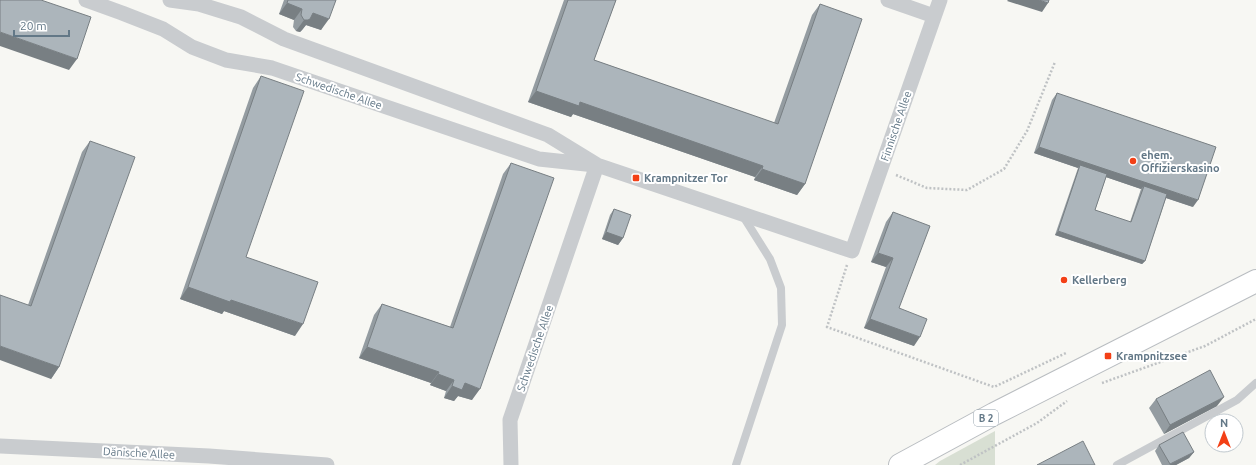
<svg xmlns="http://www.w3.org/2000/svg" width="1256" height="465" font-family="Ubuntu,sans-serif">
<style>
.green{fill:#d8dfd3}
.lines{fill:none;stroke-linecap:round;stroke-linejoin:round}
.primary-casing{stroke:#b9bdc1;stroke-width:24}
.path{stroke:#bfc2c4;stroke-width:2.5;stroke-dasharray:2 2;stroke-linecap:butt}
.lane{stroke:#c9cccf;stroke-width:8}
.street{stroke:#c9cccf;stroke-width:15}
.primary{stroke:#fff;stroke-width:22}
.wall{fill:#949ca1;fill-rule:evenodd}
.shaded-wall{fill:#787f83}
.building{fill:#acb5bb;stroke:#787f83}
.poi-dot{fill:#f34016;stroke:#fff;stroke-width:1.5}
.labels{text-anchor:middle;stroke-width:4;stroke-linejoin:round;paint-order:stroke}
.shield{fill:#fff;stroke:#92a0ab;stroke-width:1}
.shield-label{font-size:10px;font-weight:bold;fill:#637887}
.street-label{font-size:11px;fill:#637887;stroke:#fff}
.poi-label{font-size:11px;font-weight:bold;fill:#637887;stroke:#fff;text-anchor:start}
</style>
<rect width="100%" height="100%" fill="#f7f7f3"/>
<path class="green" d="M995 431V465H935L940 461Z"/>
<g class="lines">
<g class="primary-casing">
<path id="primary" d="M900 465 994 414 1256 281"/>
</g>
<path class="path" d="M896 175 927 188 967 190 1004 169 1027 131 1055 62
M847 265 827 327 994 387 1066 353
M1102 383 1205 346 1256 319
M960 465 1037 423 1067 401"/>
<path class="lane" d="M736 465 782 325 781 288 770 259 743 216
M1117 465 1237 400 1256 383"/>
<path class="street" d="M86 0 122 13 163 29 192 47 226 60 272 68 539 159 595 165
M170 0 199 4 241 17 284 39 548 135 597 165 852 251 940 0
M888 0 934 16
M0 446 209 456 327 465
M511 465 510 420 597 165"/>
<use href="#primary" class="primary"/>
</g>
<path class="wall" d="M284 0H336L321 30 306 25 302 30 300 32 296 31 293 27 294 20 279 14Z
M564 0H616L594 60 774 123 812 15 820 4 805 184 797 195 754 180 755 177 573 114 571 117 528 102Z
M261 76 246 257 295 336 224 311 222 314 180 299 253 88Z
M1057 93 1193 207 1166 198 1145 261 1142 264 1055 235 1078 168 1034 153 1052 100ZM1106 177 1141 189 1130 222 1095 210Z
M90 141 59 367 51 379 28 305 82 152Z
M511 163 472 400 458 396 454 401 444 398 446 391 430 385 431 383 359 358 374 315 382 304 450 327 503 174Z
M614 209 623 238 618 245 602 239 610 215Z
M893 212 899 308 914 346 864 328 886 267 871 262 886 222Z
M1156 399 1217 406 1164 434 1149 408Z
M1159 445 1194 452 1189 458 1176 465H1162L1155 451Z"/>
<path class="shaded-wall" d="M1008 0H1039L1048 3 1042 12 1007 1Z
M287 3 302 9 294 20 279 14Z
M313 13 329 19 321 30 306 25 302 30 300 32 296 31 304 20Z
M0 32 77 59 69 70 0 46Z
M536 91 580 102 763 166 755 177 573 114 571 117 528 102Z
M1039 147 1198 200 1193 207 1142 190 1144 186 1141 189 1079 168 1080 165 1078 168 1034 153Z
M762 169 805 184 797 195 754 180Z
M1058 231 1145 261 1142 264 1055 235Z
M606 232 623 238 618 245 602 239Z
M878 253 893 258 886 267 871 262Z
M188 287 231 300 303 324 295 336 224 311 222 314 180 299Z
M870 319 920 337 914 346 864 328Z
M0 346 59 367 51 379 0 360Z
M367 347 439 372 431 383 359 358Z
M438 374 454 380 446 391 430 385Z
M465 383 480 389 472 400 458 396 454 401 444 398 452 386Z
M1224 397 1217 406 1164 434 1170 425Z
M1194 452 1189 458 1176 465H1169Z"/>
<path class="building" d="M0 0H41L91 17 77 59 0 32Z
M288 0H336L329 19 313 13 310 19 308 20H304L301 15 302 9 287 3Z
M568 0H616L594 60 778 124 820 4 862 19 805 184 762 169 763 166 580 102 579 106 536 91Z
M1039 0H1049L1048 3Z
M261 76 304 91 246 257 318 282 303 324 231 300 230 302 188 287Z
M1057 93 1216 147 1198 200 1039 147Z
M90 141 135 157 59 367 0 346V295L31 306Z
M511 163 554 178 480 389 465 383 462 390 452 386 454 380 438 374 439 372 367 347 382 304 453 328Z
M1080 165 1107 174 1095 210 1131 222 1144 186 1167 194 1145 261 1058 231Z
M614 209 631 215 623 238 606 232Z
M893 212 930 226 899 308 927 319 920 337 870 319 893 258 878 253Z
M1210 370 1224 397 1170 425 1156 399Z
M1183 432 1194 452 1170 464 1159 445Z
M1083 441 1095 465H1037Z"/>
<g class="poi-dot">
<circle cx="1133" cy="161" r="4"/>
<rect x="632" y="174" width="8" height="8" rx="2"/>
<circle cx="1064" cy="280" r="4"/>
<rect x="1104" y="352" width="8" height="8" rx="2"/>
</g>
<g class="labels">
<rect class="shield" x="974" y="410" width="24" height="16" rx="3"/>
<g class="shield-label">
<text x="986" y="422">B 2</text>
</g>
<g class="street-label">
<text transform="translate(339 91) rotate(19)" y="4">Schwedische Allee</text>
<text transform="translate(896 126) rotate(-71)" y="4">Finnische Allee</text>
<text transform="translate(535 348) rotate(-71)" y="4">Schwedische Allee</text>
<text transform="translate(139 453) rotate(3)" y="4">Dänische Allee</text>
</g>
<g class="poi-label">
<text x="1141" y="159">ehem.<tspan x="1141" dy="13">Offizierskasino</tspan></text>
<text x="644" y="182">Krampnitzer Tor</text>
<text x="1072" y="284">Kellerberg</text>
<text x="1116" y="360">Krampnitzsee</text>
</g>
</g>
<g transform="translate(1224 433)"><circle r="19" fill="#ffffff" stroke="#c1c9cf"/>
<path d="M0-3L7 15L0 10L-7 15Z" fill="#f34016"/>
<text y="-6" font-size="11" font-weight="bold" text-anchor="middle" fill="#637887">N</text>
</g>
<path d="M14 30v6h55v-6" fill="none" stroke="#637887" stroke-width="2"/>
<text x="20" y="30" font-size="12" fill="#637887" stroke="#ffffff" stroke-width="3" paint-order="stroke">20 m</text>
</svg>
